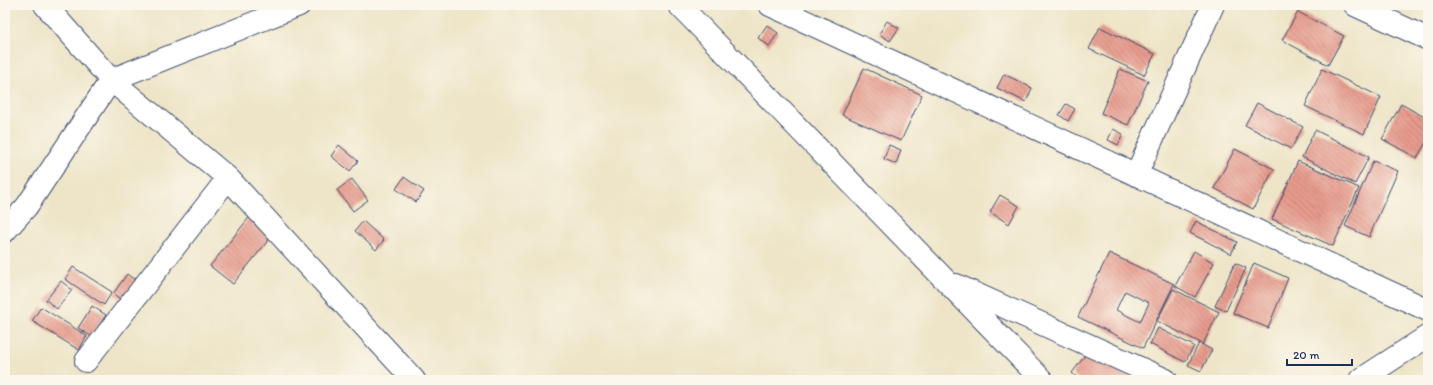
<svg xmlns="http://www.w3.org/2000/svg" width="1433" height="385" font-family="Itim,sans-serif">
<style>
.building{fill:url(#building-back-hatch);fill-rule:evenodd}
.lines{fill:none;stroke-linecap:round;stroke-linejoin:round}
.minor-casing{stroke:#3b4a6e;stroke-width:24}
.minor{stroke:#fff;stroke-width:22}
</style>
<defs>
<pattern id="building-back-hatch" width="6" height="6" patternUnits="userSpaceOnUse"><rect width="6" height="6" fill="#e79b8c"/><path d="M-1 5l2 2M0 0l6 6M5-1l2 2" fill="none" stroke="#ba7f76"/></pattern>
</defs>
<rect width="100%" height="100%" fill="#fbf7ec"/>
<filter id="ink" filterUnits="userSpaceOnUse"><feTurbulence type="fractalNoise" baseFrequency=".025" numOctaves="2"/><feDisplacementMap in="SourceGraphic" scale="8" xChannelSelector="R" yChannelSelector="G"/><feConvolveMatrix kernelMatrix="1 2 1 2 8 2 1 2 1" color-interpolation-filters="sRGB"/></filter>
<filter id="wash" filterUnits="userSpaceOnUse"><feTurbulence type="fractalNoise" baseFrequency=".012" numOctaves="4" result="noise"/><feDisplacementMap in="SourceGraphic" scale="16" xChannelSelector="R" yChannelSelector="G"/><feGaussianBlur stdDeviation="0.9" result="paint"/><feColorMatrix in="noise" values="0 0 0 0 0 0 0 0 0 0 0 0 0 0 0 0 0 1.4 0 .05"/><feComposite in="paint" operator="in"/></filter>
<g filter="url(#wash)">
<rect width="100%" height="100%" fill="#eee5c8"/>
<g id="blocks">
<path class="building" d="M1298 12 1344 36 1328 65 1282 40Z
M887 21 899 28 890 41 879 34Z
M767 25 778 33 769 46 758 38Z
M1100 27 1155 54 1144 75 1089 49Z
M864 68 922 95 901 141 842 115Z
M1120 69 1148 81 1128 125 1101 113Z
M1322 69 1381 97 1364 134 1305 106Z
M1004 74 1032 88 1026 102 997 88Z
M1257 103 1303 127 1291 149 1245 125Z
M1066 104 1075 109 1068 121 1059 115Z
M1401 104 1428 119V139L1417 158 1382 139Z
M1113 129 1123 134 1118 145 1108 140Z
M1315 130 1369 157 1355 184 1302 157Z
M339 145 358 161 350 171 331 156Z
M889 145 901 150 896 164 884 159Z
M1235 149 1274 169 1253 209 1214 188Z
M1298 161 1359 188 1333 246 1272 219Z
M1373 161 1398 171 1369 237 1345 226Z
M404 177 424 191 416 202 396 189Z
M352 179 368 200 353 211 337 190Z
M1000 195 1019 206 1009 224 990 212Z
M252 214 275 232 233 284 210 266Z
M363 221 384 240 376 250 355 231Z
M1196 221 1237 242 1231 254 1190 233Z
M1194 251 1214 263 1195 297 1175 286Z
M1109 253 1174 284 1143 348 1078 317ZM1125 291 1149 303 1140 322 1116 310Z
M1235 263 1246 268 1226 311 1215 306Z
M1254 263 1288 278 1268 328 1233 313Z
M73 267 112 292 104 305 65 279Z
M127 274 136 281 122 300 113 294Z
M61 281 72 290 57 309 46 300Z
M1173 289 1219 312 1203 344 1157 321Z
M92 306 106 315 92 337 78 328Z
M41 307 87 336 79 350 32 321Z
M1158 328 1194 346 1185 362 1150 344Z
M1199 343 1212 350 1201 371 1188 365Z
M1086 354 1138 380H1080L1072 373Z"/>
</g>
</g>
<g filter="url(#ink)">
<use href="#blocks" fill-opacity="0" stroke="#3b4a6e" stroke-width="1"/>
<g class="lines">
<g class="minor-casing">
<path id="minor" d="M45 5 111 80 228 178 414 380
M679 5 1042 380
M770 5 1428 310
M1355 5 1428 39
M1136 175 1213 5
M5 231 27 206 111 80 299 5
M956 285 1166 380
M86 361 228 178
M1360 380 1428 336"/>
</g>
<use href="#minor" class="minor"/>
</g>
</g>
<rect width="1433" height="385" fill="none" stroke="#fbf7ec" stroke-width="20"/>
<path d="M1287 359v6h65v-6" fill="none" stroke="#1b2f5e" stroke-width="2"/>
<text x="1293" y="359" font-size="12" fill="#1b2f5e" stroke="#fbf7ec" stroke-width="3" paint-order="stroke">20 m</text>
</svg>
